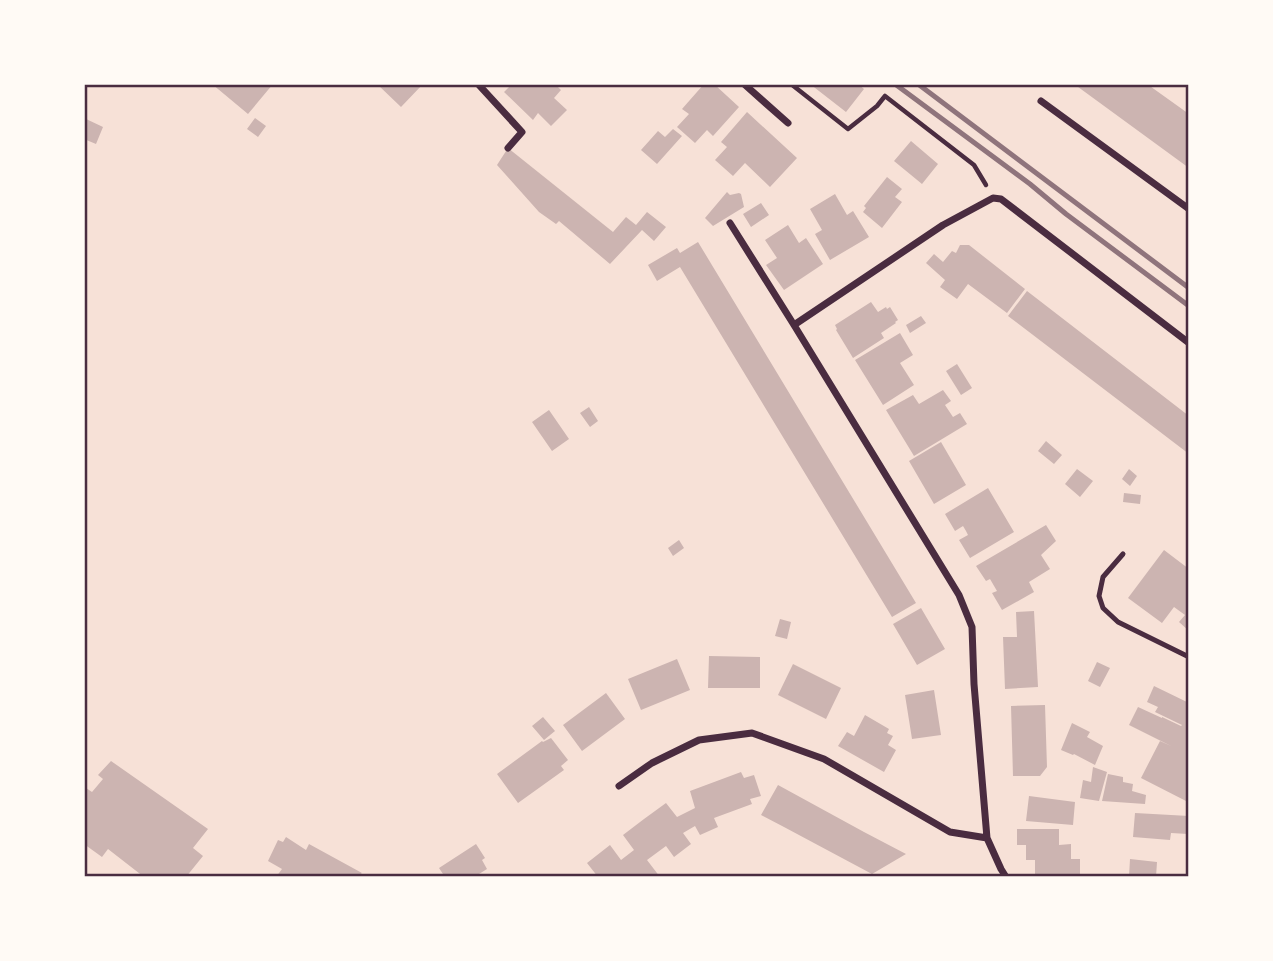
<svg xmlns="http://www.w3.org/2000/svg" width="1273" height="961" font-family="'Titillium Web',sans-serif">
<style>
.building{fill:#ccb4b1}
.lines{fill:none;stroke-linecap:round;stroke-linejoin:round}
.path{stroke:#4a2c40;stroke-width:4.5}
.service{stroke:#4a2c40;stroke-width:5}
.minor{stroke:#4a2c40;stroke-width:7}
.rail{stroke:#8f747c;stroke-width:5}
.neatline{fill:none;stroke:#4a2c40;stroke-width:2.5}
</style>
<rect width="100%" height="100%" fill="#f7e1d7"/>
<path class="building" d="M212 84H273L248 114Z
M377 84H423L401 107Z
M512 84H555L561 90 554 98 567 110 551 126 538 113 533 120 504 92Z
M704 84H714L739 107 713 136 707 130 695 143 677 127 689 114 682 109Z
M810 84H858L864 89 846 112Z
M1074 84H1147L1189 114V168Z
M747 112 797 158 770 187 745 163 733 176 715 160 727 147 721 142Z
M84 118 103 127 96 144 84 139Z
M255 118 266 126 258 137 247 129Z
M673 129 682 136 657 164 641 150 658 131 665 137Z
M911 141 938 164 922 184 894 161Z
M508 148 613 232 626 217 636 225 647 212 666 227 654 241 642 230 610 264 559 221 556 224 539 212 497 165Z
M887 177 902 189 895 197 902 202 882 228 863 212 866 208 864 206Z
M727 192 730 195 739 193 741 194 744 207 713 226 705 218Z
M835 194 847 215 853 211 869 237 830 260 815 234 822 230 810 209Z
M761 203 769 215 751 227 743 214Z
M788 225 799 243 806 238 823 264 784 290 766 265 777 258 765 240Z
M698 242 916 603 892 617 680 267 657 281 648 265 677 248 680 253Z
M960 245H969L1025 289 1007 313 968 284 957 299 940 287 945 280 926 263 934 254 943 262 952 251 956 253Z
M1027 291 1189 416V454L1008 316Z
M871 302 878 312 886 307 887 309 890 307 898 320 895 322 896 323 881 333 884 338 853 358 836 330 837 329 835 325Z
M921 316 926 323 910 333 906 325Z
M900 333 913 355 900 363 914 385 883 405 855 360Z
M957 364 972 388 961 395 946 371Z
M943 390 951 401 945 405 953 417 960 413 967 424 914 456 886 410 913 395 919 404Z
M589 407 598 421 590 427 580 413Z
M549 410 569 439 552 451 532 422Z
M1046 441 1062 455 1054 464 1038 451Z
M941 442 966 485 934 504 909 461Z
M1077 469 1093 481 1080 497 1065 484Z
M1129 469 1137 476 1130 486 1122 479Z
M988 488 1014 532 970 558 959 540 968 535 966 531 963 526 955 531 945 514Z
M1124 493 1141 495 1140 504 1123 502Z
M1046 525 1056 541 1041 555 1050 569 1029 582 1034 592 1002 610 992 593 997 591 990 579 986 581 976 566Z
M679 540 684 548 673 556 668 548Z
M1164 550 1189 569V631L1179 622 1185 615 1174 607 1162 623 1128 598Z
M921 608 945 649 917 665 893 624Z
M1034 611 1038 687 1005 689 1003 637H1017L1016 612Z
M780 619 791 622 787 639 775 636Z
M709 656 760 657V688H708Z
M677 659 690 690 641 710 628 679Z
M1097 662 1110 668 1100 687 1088 681Z
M793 664 841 688 826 719 778 695Z
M1154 686 1189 703V794L1186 801 1141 778 1160 741 1171 746 1129 725 1138 707 1162 718V717L1181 726 1182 725 1155 712 1158 707 1147 702Z
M934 690 941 735 912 739 905 695Z
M606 693 625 719 582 751 563 725Z
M1045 705 1047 767 1040 776H1013L1011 706Z
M865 715 889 729 887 733 893 736 888 745 896 750 884 772 838 746 847 732 854 736Z
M543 717 555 731 544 740 532 726Z
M1072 723 1090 732 1087 737 1103 746 1095 765 1074 754 1073 755 1061 750Z
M551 738 568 760 561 766 564 770 518 803 497 774 542 741 543 742Z
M111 761 208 829 193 848 203 856 186 877H144L108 849 102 857 84 844V790L86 788 92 792 103 779 98 775Z
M1093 767 1107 772 1099 801 1080 798 1083 780 1091 782Z
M741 772 744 778 754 775 761 796 750 799 752 804 714 818 718 827 700 835 695 826 683 833 691 844 674 857 666 846 647 860 660 877H629L628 875 625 877H598L587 863 610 845 621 860 634 850 623 835 644 819 666 803 677 817 695 808 690 791Z
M1108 774 1123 777V782L1133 784 1132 791 1146 795 1145 804 1102 801Z
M778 785 864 832 906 854 872 874 784 827 761 815Z
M1029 796 1075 802 1073 825 1026 821Z
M1135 813 1189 816 1188 834 1171 833 1170 840 1133 837Z
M1017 829H1059V845L1071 844V859H1080V877H1035V860H1026V845H1017Z
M286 837 306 850 309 844 362 873 357 877H276L282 869 268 861 278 840 283 842Z
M476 844 485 858 482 860 487 869 479 874 481 877H445L439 868Z
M1130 859 1157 862 1156 877H1129Z"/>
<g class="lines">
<path class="path" d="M791 84 848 129 877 106 885 96 974 165 986 185"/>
<path class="service" d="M1123 554 1103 577 1099 596 1103 608 1118 622 1189 657"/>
<path class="minor" d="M478 84 522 132 508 148
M744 84 788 123
M1041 101 1189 209
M730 223 794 325 959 595 972 627 974 684 987 838 1001 869 1006 877
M794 325 943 225 993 198 1001 199 1189 343
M619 786 652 763 699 740 752 733 824 759 950 832 987 838"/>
<path class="rail" d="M895 84 1030 184 1066 214 1189 306
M918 84 1189 288"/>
</g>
<rect width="1273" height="961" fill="none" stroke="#fffaf5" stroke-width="172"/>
<rect x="86" y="86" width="1101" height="789" class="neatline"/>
</svg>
